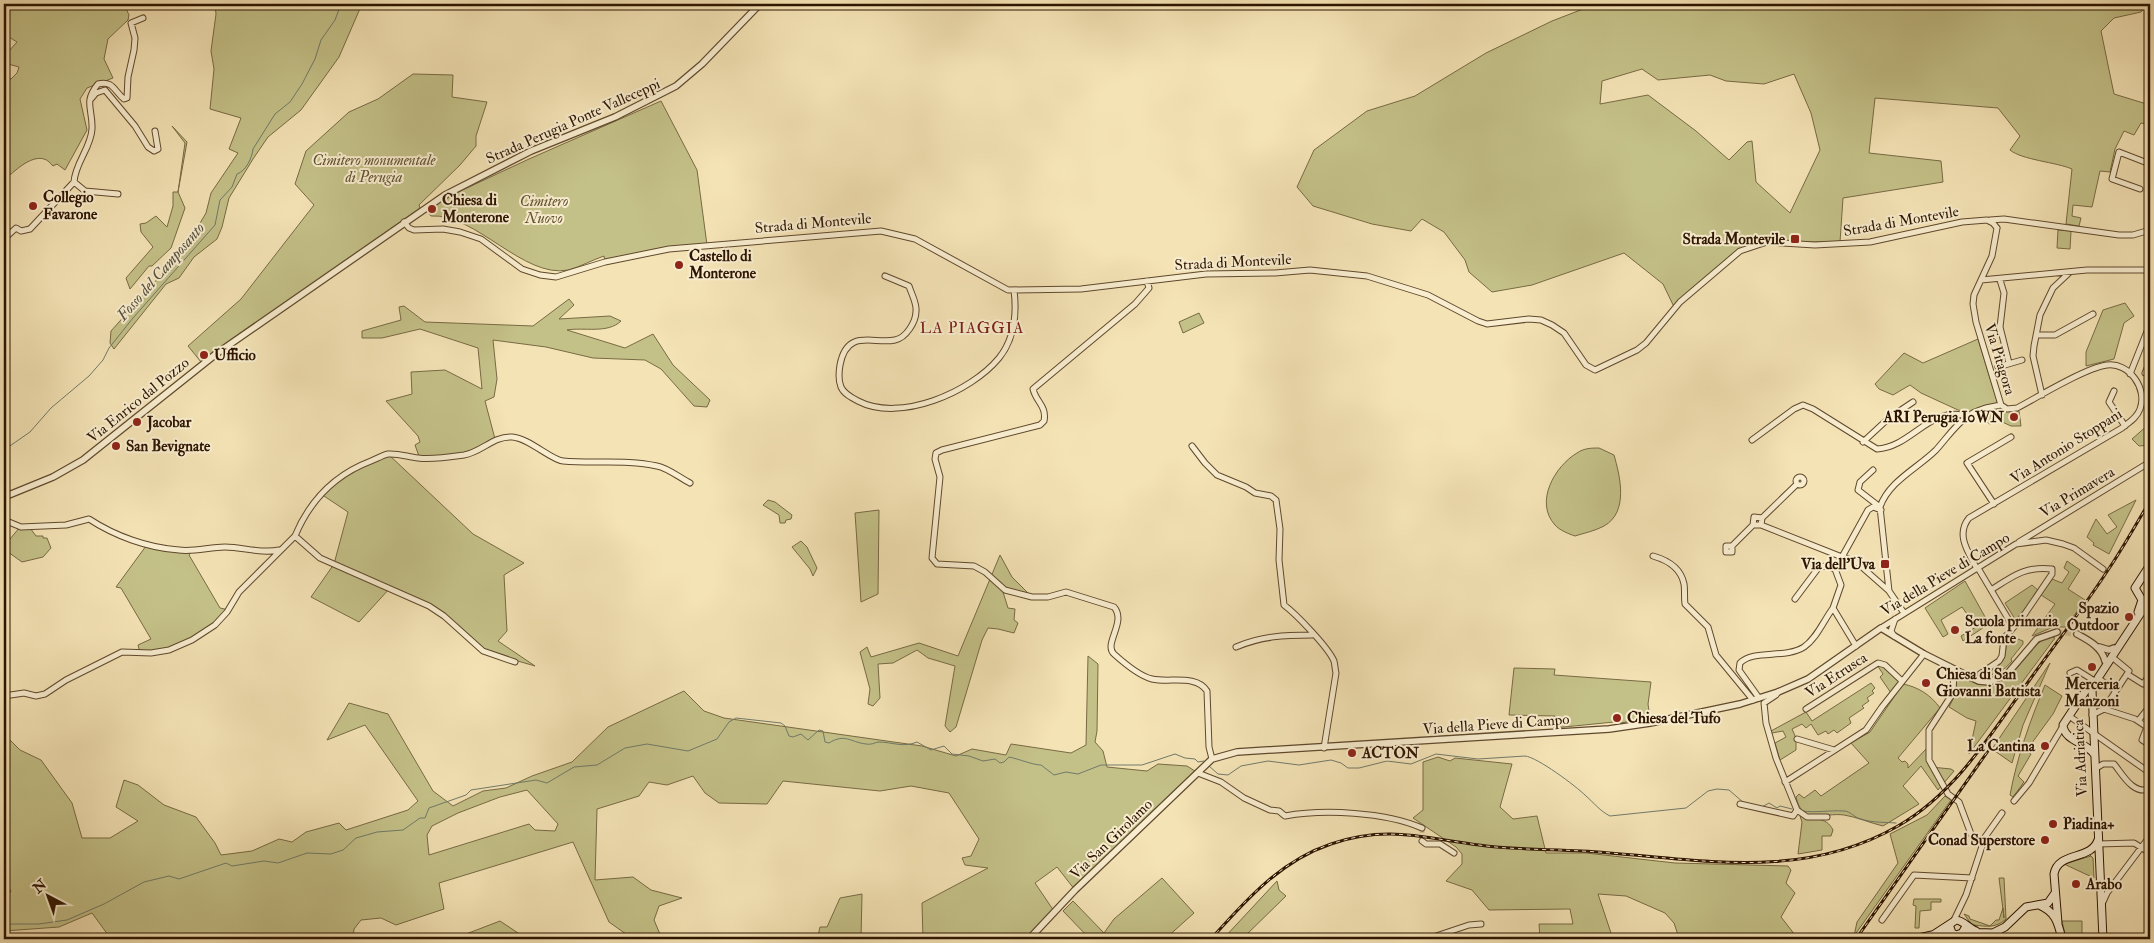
<svg xmlns="http://www.w3.org/2000/svg" width="2154" height="943" font-family="'IM FELL Double Pica',serif">
<style>
.green{fill:#c4c188;stroke:#786a44;fill-rule:evenodd}
.lines{fill:none;stroke-linecap:round;stroke-linejoin:round}
.stream{stroke:#707a6a;stroke-width:1}
.minor-tunnel{stroke:#d6c49a;stroke-width:5;stroke-dasharray:5 2.5;stroke-linecap:butt}
.tertiary-tunnel{stroke:#d6c49a;stroke-width:5.5;stroke-dasharray:5.5 3;stroke-linecap:butt}
.minor-casing{stroke:#5f482d;stroke-width:7}
.tertiary-casing{stroke:#5f482d;stroke-width:8}
.secondary-casing{stroke:#2d1400;stroke-width:9}
.minor{stroke:#f8edcf;stroke-width:5}
.tertiary{stroke:#f8edcf;stroke-width:5.5}
.secondary{stroke:#f8edcf;stroke-width:7}
.rail-casing{stroke:#2d1400;stroke-width:3}
.rail{stroke:#f8edcf;stroke-width:1;stroke-dasharray:4;stroke-linecap:butt}
.poi-dot{fill:#8f2418;stroke:#f8edcf;stroke-width:2}
.labels{text-anchor:middle;stroke-width:4;stroke-linejoin:round;paint-order:stroke}
.street-label{font-size:15px;fill:#2d1400;stroke:#f8edcf}
.park-label{font-size:15px;font-style:italic;fill:#625130;stroke:#f8edcf}
.poi-label{font-size:15px;font-weight:bold;fill:#2d1400;stroke:#f8edcf;text-anchor:start}
.water-label{font-size:16px;font-style:italic;fill:#54503e;stroke:#f8edcf}
.neighbourhood-label{font-size:16px;letter-spacing:1px;fill:#7a1f14;stroke:#f8edcf}
</style>
<rect width="100%" height="100%" fill="#f4e3b5"/>
<filter id="stains"><feTurbulence type="fractalNoise" baseFrequency=".004" numOctaves="4"/><feColorMatrix values="0 0 0 0 .2 0 0 0 0 .09 0 0 0 0 .02 0 0 0 .5 -.17"/></filter>
<radialGradient id="worn" r=".72"><stop offset=".6" stop-color="#630" stop-opacity="0"/><stop offset="1" stop-color="#630" stop-opacity=".3"/></radialGradient>
<path class="green" d="M4 4H124L129 15 128 20 108 39 104 59 113 78 87 88 80 99 87 130 65 170 57 164 53 166C50 163 48 160 44 159 30 155 14 172 4 180V77L11 79 17 73 19 67 8 64 9 51 17 42 4 34Z
M215 4H362L339 57 301 110 268 137 253 159 229 198 222 227 217 239 194 257 179 278 166 284 114 349 110 343 111 331 161 275 190 240 206 213 211 193 238 153 229 149 241 118 210 109 214 69 211 51 216 14Z
M1596 4H2018L2037 8 2057 4H2148L2141 12 2114 18 2101 31 2114 94 2150 105V125L2141 123 2134 135 2124 131 2115 149 2110 172 2100 171 2092 207 2073 205 2072 216 2081 218 2079 226 2066 224 2072 169C2056 162 2022 160 2010 150L2020 136 1998 108 1875 98 1869 153 1941 161 1943 182 1843 198 1840 242H1786V240L1765 239 1744 246 1675 309 1663 284 1624 253 1532 285 1492 292 1469 272 1465 260 1444 232 1422 219 1411 231 1372 224 1313 206 1297 187 1314 150 1367 111 1415 96 1486 53 1552 21ZM1642 69 1658 80 1710 75 1726 81 1764 84 1794 74 1811 113 1820 150 1790 213 1756 182 1752 141 1747 142 1729 160 1696 131 1648 95 1600 104 1602 81Z
M413 74 453 75 452 97 487 102 476 136V146L460 165 419 205 420 208 201 362 188 346 241 299 314 205 295 184 306 151 349 112 378 99Z
M661 101 697 170 707 245 605 262 604 256C592 260 580 267 568 270 524 279 475 213 431 216L426 210 441 199 442 202 454 194 529 159Z
M172 126 187 142 178 192 185 208 171 248 152 266H149L130 289 126 278 153 247 141 232 140 224 146 223 156 216 167 227 173 206V192H178L185 143Z
M2058 230 2071 231 2070 249 2057 248Z
M569 299 574 305 559 319 610 316 621 321C608 334 583 327 567 330L625 348 653 334 673 365 710 400 707 407 694 406 661 369 645 360 593 358 546 347 493 340 497 379 494 397 485 401 495 439 475 452 420 459 415 445 420 442 418 436 386 401 412 394 411 372 445 370 482 389 478 348 420 329 382 338H362V331L401 320 399 307 404 306 425 322 533 326Z
M2125 303 2134 316 2124 323 2114 359 2086 366V352L2103 310Z
M1199 313 1204 323 1183 333 1179 322Z
M1978 339 1998 404 2001 410 2010 412 2019 411 2021 426H2011L1998 420 1990 424 1970 412 1958 410 1921 393 1910 385 1893 395 1879 389 1875 384 1904 353 1923 363Z
M2150 420V445L2139 446 2132 439 2148 425Z
M1599 448 1614 455C1620 476 1629 512 1604 526 1595 531 1584 533 1575 536 1569 534 1559 530 1555 525 1534 502 1555 466 1577 453 1584 448 1592 448 1599 448Z
M388 454 473 534 524 563 504 575 507 631 498 641 535 666 483 651 444 616 390 588 359 622 311 597 334 564 348 512 321 494 340 476Z
M768 500 775 502 792 515 791 519 786 520 785 523H780L779 515 763 505Z
M2136 500 2109 554 2093 545 2094 543 2087 537 2096 519 2107 534 2117 527 2108 515Z
M879 510 878 594 861 602 855 513Z
M20 527 30 528 36 536H43V538H47L51 548 43 557 22 562 8 552 5 545Z
M801 541 807 547 817 568 813 576 810 569 792 547Z
M146 546 193 550 189 555 220 608 229 610 215 625 169 650 140 653 138 645 151 639 121 588 116 587Z
M1000 555 1012 577 1032 597 1003 592 1008 608 1015 609 1014 620 1018 623 1014 633 998 629 988 628 982 640 956 727 950 732 945 726 955 666 928 658 917 650 893 663 878 664 880 698 873 706 868 704 870 689 860 652 867 647 871 657 919 643 958 656Z
M2067 561 2080 570 2068 589 2085 600 2066 627H2053L2032 636 2055 604 2041 595 2052 579 2062 583 2069 572 2064 568Z
M1965 581 1989 624 1963 641 1961 636 1976 627 1962 607 1941 620 1948 634 1943 637 1925 608Z
M2032 585 2039 591 2020 615 2015 619 2005 603Z
M2011 631 2013 637 2023 641V644L2011 659 2012 661C2004 671 1994 676 1982 676 1988 672 1997 668 2002 662 2008 653 2004 642 2011 631Z
M2049 636 2055 638 1969 754 1976 721 1967 718 1949 707 1956 693V677C1965 674 1981 688 1997 682 2019 675 2026 648 2049 636Z
M1088 656 1098 664 1097 731 1095 742 1103 751 1107 767 1147 771 1158 764 1187 766 1198 773 1075 890 1057 867 1035 883 1054 911 1029 939H923L922 903 988 868 965 865 962 858 971 856 979 839 949 793 911 786 880 791 783 781 767 804 719 803 705 793 693 776 667 785 649 782 639 796 597 809 595 880 633 877 651 890 682 898 659 906 654 920 662 939H633L609 922 573 842 439 883 444 909 396 925 381 918 361 920 354 929 353 939H111L92 913 59 927 4 931V893L11 892 4 876V734L20 750 41 760 72 803 82 838H110L138 821 116 807 124 780 138 785 164 805 196 817 215 843 221 855 252 851 279 839 292 842 306 832 339 823 346 830 408 810 418 801 365 725 327 740 349 703 388 714 433 791 453 806 483 791 506 788 532 776 572 762 608 727 684 691 704 711 724 718 922 746 956 756 972 749 1006 755 1011 744 1071 753 1086 745ZM527 790 558 824 555 831 535 830 529 824 429 855 427 835 432 826 458 813 500 797Z
M2050 663 2023 725 2012 763 1992 749Z
M1882 664 1900 681 1891 693 1880 677 1883 674 1877 665Z
M1514 668 1555 669 1554 675 1651 682 1648 704 1650 718 1620 723V715H1613L1614 722 1554 728 1555 716 1509 715Z
M1871 683 1875 688 1872 691 1874 693 1867 698 1869 701 1862 706 1864 708 1849 718 1851 723 1837 733 1834 730 1828 734 1826 731 1818 735 1811 724 1806 728 1802 724 1792 729 1796 738V750L1780 760 1775 743 1786 737 1783 731 1772 733 1771 731 1806 712 1812 721Z
M1903 684C1918 687 1931 695 1940 708L1898 758 1902 762 1905 761 1908 764V768L1927 748 1931 767 1951 769 1954 771 1938 790 1921 766 1903 786 1919 804 1883 826C1870 823 1857 817 1844 815 1823 812 1803 827 1796 797L1799 794 1804 798 1815 790 1821 796 1869 763 1851 743 1870 732Z
M2045 685 2062 696 2053 714 2026 751 2031 754 2018 776 2024 782 2013 797 2010 795C2017 757 2030 721 2045 685Z
M1438 757 1450 761 1455 758 1512 764 1500 807 1513 819 1537 816 1546 853H1586L1675 863 1788 866 1791 870 1786 883 1795 893 1781 917 1795 935 1796 939H1683L1678 935 1674 923 1665 913 1626 896 1598 894 1613 939H1540L1539 924H1573L1570 909 1489 910 1472 890 1446 881 1462 864V854L1456 847 1413 818 1423 810V762Z
M1945 796 1951 800 1854 936 1857 922 1898 863 1890 834 1927 815Z
M1800 816C1814 820 1826 816 1833 830L1831 836H1822V850L1798 854 1802 822Z
M2089 854 2093 858 2094 878 2064 864 2091 856Z
M1162 878 1194 913 1165 939H1090L1063 911 1073 901 1104 933 1114 919Z
M1999 878H2004L2006 919C1995 929 1986 926 1972 925L1964 914 1969 916 1970 919 1990 926 1996 920H1999L2003 908 2004 918Z
M1277 881 1279 890 1286 896 1242 939H1223Z
M862 894 861 939H811L818 936 820 927H827L840 898Z
M1914 899H1941V902H1931V910L1920 911 1919 928H1915L1916 906 1913 905Z
M500 921 527 939H453Z
M2062 921H2082V934L2076 937V939H2066Z"/>
<g class="lines">
<path class="stream" d="M4 450 30 432 51 408 89 376 103 360 109 348 133 318 215 225 220 200 232 187 237 174C246 171 252 158 253 149L275 114 290 102 302 84 315 59 321 40 335 20 341 4
M1209 766 1218 774 1228 775 1241 766 1268 761 1299 765 1331 760 1341 763 1348 768H1359L1387 761 1411 764 1436 754 1478 759 1525 756C1537 757 1576 786 1586 796 1594 803 1600 811 1610 816L1686 808 1708 791 1717 789 1729 790 1744 803
M1762 807 1769 803 1777 808 1780 806 1792 809
M1802 811C1817 813 1830 810 1844 811 1850 811 1855 818 1861 819 1873 823 1884 822 1896 823
M4 926 12 924H39L67 920 104 904 144 882 169 876 179 879 226 863 232 866 264 861 278 863 307 853 331 854 343 850 356 838 377 832 403 830 420 818H425L429 808 466 795 471 790 536 780 547 783 574 767 597 765 625 748 647 744 688 751 717 739 729 722 736 718 781 723 785 726 789 736 793 737 801 734 808 740 819 730 823 731 825 742 829 743C845 733 850 742 866 744 871 745 874 743 878 742 893 742 903 748 917 742L931 750 944 746 952 754 969 756 983 761 995 759 1000 763 1004 762 1009 757C1019 759 1033 765 1041 765L1054 775 1066 772 1078 774 1101 765H1142L1175 754 1185 758 1195 759 1198 762 1204 761 1206 763"/>
<path class="minor-tunnel" d="M1422 828V841"/>
<path class="tertiary-tunnel" d="M2057 632 2077 634"/>
<g class="minor-casing">
<path id="minor" d="M91 99 96 93 105 90 135 126 148 147 154 151 158 149 155 131
M74 182 85 191 118 194
M2140 189 2112 179 2119 152 2150 164
M1990 220 2004 219 2119 235H2133L2150 230
M404 222 409 228 414 230 443 229 460 232 481 239 522 269 540 275 556 277 605 262 669 249 881 231 915 239 1008 290 1081 289 1206 274 1275 273 1310 270 1367 276 1428 295 1478 321 1487 324 1529 319 1541 320 1552 325 1564 333 1586 365 1595 370 1637 350 1646 343 1680 302 1740 251 1767 242 1815 245 1870 242 1962 222 1987 220 1993 223 1997 228
M1997 228 1992 256 1974 295 1973 304 1976 322 2001 405
M4 239 16 228 21 231 30 229 74 182C75 163 91 148 92 129 93 109 83 102 98 84 113 80 114 91 124 99L127 98 128 77 134 50 135 38 131 23 143 18
M885 276 909 286C911 293 917 303 916 311 916 322 906 338 895 340 875 345 847 327 840 365 839 371 838 380 841 387 844 394 852 398 858 401 900 423 971 392 999 358 1015 338 1017 314 1014 290
M1981 280 2087 270H2146
M2000 280 2004 293 2000 327 2009 363
M1147 281 1149 288 1135 304 1033 389C1036 402 1047 406 1044 421L1040 425 942 450 936 453 935 459 940 477 932 558 937 564 974 566 985 572 1005 590 1032 597H1048L1066 592 1114 607C1127 622 1103 644 1114 654 1124 663 1139 676 1152 679 1170 683 1196 674 1207 691L1209 747 1212 759
M2036 335H2055L2093 314
M1998 367 2022 360
M2145 373 2150 361
M2130 374 2148 329 2150 328
M2114 391 2109 402 2125 426
M2042 395 2033 356 2034 346 2040 315 2053 288 2070 272
M1752 440 1794 409 1803 405 1813 409 1877 449C1912 447 1930 405 1967 416
M1863 442 1889 418 1913 402
M1192 446 1205 463 1217 475 1246 487 1255 493 1271 496 1276 500 1280 529 1279 560 1284 605C1296 614 1328 647 1334 661 1335 665 1335 669 1336 673L1324 748
M1873 470 1860 482 1858 490 1880 507
M1796 481a4 4 0 1 1 8 0a4 4 0 1 1-8 0Z
M1994 504 1967 463 2011 437
M1881 510 1873 507 1868 510 1842 557 1855 561 1889 591
M1762 518 1754 517 1753 525H1761L1762 518 1797 484
M4 520 21 527 66 525 89 519C115 536 148 548 179 550 194 552 210 547 225 547 243 547 261 554 279 550
M1761 525 1842 557 1835 569 1841 585 1833 608 1856 646
M295 536C310 500 334 475 371 461 376 459 383 455 388 454 398 453 408 457 418 458 432 460 450 457 464 455 482 452 493 436 512 437 529 438 551 460 563 461 594 464 626 459 657 466 668 468 680 478 690 483
M2019 542 2150 462
M1732 546V552H1726V546H1732L1753 525
M1653 556C1667 560 1681 568 1684 584 1685 590 1684 597 1685 604L1708 627 1716 655 1753 700
M1978 568 2013 627
M1977 569C1969 553 1955 535 1969 518L2122 428C2128 423 2137 418 2140 409 2148 389 2129 362 2107 365 2085 368 2038 397 2017 408L2007 409 2001 405
M1795 599 1819 567 1826 566 1835 569
M1904 613 1889 591 1880 507C1889 481 1918 468 1936 450 1946 439 1956 424 1968 416 1978 409 1989 407 2001 405
M1881 628 2016 544 2046 540 2063 544 2074 548 2103 569
M1894 636 1891 631 1895 619
M1236 647C1262 636 1285 635 1312 635
M1954 669 1953 693 1929 730V760L1948 794 1959 802 1971 834 1982 843
M2070 673 2077 670 2093 680
M1980 674 1999 661 2002 656 2004 638 2022 618 2052 574V569C2025 566 2013 576 1991 590
M2127 674 2143 684 2150 675
M2098 678 2116 691
M1778 692 1776 695 1764 703 1766 723 1776 758 1797 810 1807 817H1827
M4 696 24 693 36 696 45 694 66 680 122 652 151 653 169 650 192 640 215 625 227 612 239 592 295 536 320 558 429 606 444 616 483 651 515 662
M1759 698 1739 670 1740 663C1754 649 1785 659 1804 647 1817 638 1824 620 1833 608
M1806 709 1878 663 1885 665 1902 681
M2104 709 2129 671 2112 657
M2092 715 2104 709 2135 719 2147 727 2142 740 2150 745
M2069 716 2150 773
M2138 721 2150 706
M1797 739 1834 750
M2095 769 2103 764H2114C2123 775 2133 795 2150 789
M1198 773 1221 782 1244 798 1270 810 1279 811 1285 816C1324 809 1385 812 1422 828
M1785 782 1866 730 1882 707 1924 654
M2014 801 2029 783 2063 726
M1740 804 1793 816 1797 810
M1422 841 1426 844H1440L1454 853
M2098 844 2134 843 2150 853
M2103 902 2107 893 2150 836
M1882 920 1914 875 1972 878
M1954 920 1966 895 1985 837 2002 813
M1432 939 1433 937 1469 925 1481 924"/>
</g>
<g class="tertiary-casing">
<path id="tertiary" d="M4 497 53 477 83 460 216 354 445 195 531 151 615 117 676 86 702 64 760 4
M2077 634C2088 640 2102 647 2105 661
M2099 647 2109 650 2114 648
M1029 939 1075 890 1212 759 1237 752 1609 729 1650 723 1740 704 1778 692 1808 679 1881 628 1924 654 1968 676 1979 681 1990 682 2008 673 2037 639 2057 632"/>
</g>
<g class="secondary-casing">
<path id="secondary" d="M2138 612 2142 600 2135 588 2150 565
M2092 681 2063 725C2064 741 2086 742 2094 754
M2039 905C2056 912 2058 923 2062 939
M2058 923 2054 874C2058 851 2091 861 2098 840
M1950 927 1952 933 1956 935 1962 933 1965 928
M1963 932 1993 933 2005 927 2026 907 2048 903 2055 893
M1933 935 1956 920C1962 920 1969 928 1976 931
M1914 939 1950 931
M2103 939 2092 690 2098 678 2150 599"/>
</g>
<use href="#minor" class="minor"/>
<use href="#tertiary" class="tertiary"/>
<use href="#secondary" class="secondary"/>
<g class="rail-casing">
<path id="rail" d="M1211 939C1245 901 1280 861 1331 844 1387 825 1423 838 1479 845 1513 850 1548 849 1582 851 1691 857 1797 884 1898 826 1957 792 1992 732 2031 678 2057 642 2084 607 2108 570 2123 548 2136 524 2150 501
M1856 939 1988 751"/>
</g>
<use href="#rail" class="rail"/>
</g>
<g class="poi-dot">
<circle cx="33" cy="206" r="5"/>
<circle cx="432" cy="209" r="5"/>
<rect x="1790" y="234" width="10" height="10" rx="2.5"/>
<circle cx="679" cy="265" r="5"/>
<circle cx="204" cy="355" r="5"/>
<circle cx="2014" cy="417" r="5"/>
<circle cx="137" cy="422" r="5"/>
<circle cx="116" cy="446" r="5"/>
<rect x="1880" y="559" width="10" height="10" rx="2.5"/>
<circle cx="2129" cy="617" r="5"/>
<circle cx="1955" cy="630" r="5"/>
<circle cx="2092" cy="667" r="5"/>
<circle cx="1926" cy="683" r="5"/>
<circle cx="1617" cy="718" r="5"/>
<circle cx="2045" cy="746" r="5"/>
<circle cx="1352" cy="753" r="5"/>
<circle cx="2053" cy="824" r="5"/>
<circle cx="2045" cy="840" r="5"/>
<circle cx="2076" cy="884" r="5"/>
</g>
<g class="labels">
<g class="street-label">
<text transform="translate(573 121) rotate(-24)" y="5">Strada Perugia Ponte Valleceppi</text>
<text transform="translate(1901 221) rotate(-10)" y="5">Strada di Montevile</text>
<text transform="translate(813 223) rotate(-5)" y="5">Strada di Montevile</text>
<text transform="translate(1233 262) rotate(-3)" y="5">Strada di Montevile</text>
<text transform="translate(2000 359) rotate(73)" y="5">Via Pitagora</text>
<text transform="translate(138 400) rotate(-39)" y="5">Via Enrico dal Pozzo</text>
<text transform="translate(2066 446) rotate(-32)" y="5">Via Antonio Stoppani</text>
<text transform="translate(2077 492) rotate(-31)" y="5">Via Primavera</text>
<text transform="translate(1945 574) rotate(-31)" y="5">Via della Pieve di Campo</text>
<text transform="translate(1836 675) rotate(-33)" y="5">Via Etrusca</text>
<text transform="translate(1496 724) rotate(-4)" y="5">Via della Pieve di Campo</text>
<text transform="translate(2080 758) rotate(-93)" y="5">Via Adriatica</text>
<text transform="translate(1111 839) rotate(-44)" y="5">Via San Girolamo</text>
</g>
<g class="park-label">
<text x="374" y="165">Cimitero monumentale<tspan x="374" dy="17">di Perugia</tspan></text>
<text x="544" y="206">Cimitero<tspan x="544" dy="17">Nuovo</tspan></text>
</g>
<g class="poi-label">
<text x="43" y="202">Collegio<tspan x="43" dy="17">Favarone</tspan></text>
<text x="442" y="205">Chiesa di<tspan x="442" dy="17">Monterone</tspan></text>
<text x="1785" y="244" text-anchor="end">Strada Montevile</text>
<text x="689" y="261">Castello di<tspan x="689" dy="17">Monterone</tspan></text>
<text x="214" y="360">Ufficio</text>
<text x="2004" y="422" text-anchor="end">ARI Perugia I0WN</text>
<text x="147" y="427">Jacobar</text>
<text x="126" y="451">San Bevignate</text>
<text x="1875" y="569" text-anchor="end">Via dell'Uva</text>
<text x="2119" y="613" text-anchor="end">Spazio<tspan x="2119" dy="17">Outdoor</tspan></text>
<text x="1965" y="626">Scuola primaria<tspan x="1965" dy="17">La fonte</tspan></text>
<text x="1936" y="679">Chiesa di San<tspan x="1936" dy="17">Giovanni Battista</tspan></text>
<text x="2092" y="689" text-anchor="middle">Merceria<tspan x="2092" dy="17">Manzoni</tspan></text>
<text x="1627" y="723">Chiesa del Tufo</text>
<text x="2035" y="751" text-anchor="end">La Cantina</text>
<text x="1362" y="758">ACTON</text>
<text x="2063" y="829">Piadina+</text>
<text x="2035" y="845" text-anchor="end">Conad Superstore</text>
<text x="2086" y="889">Arabo</text>
</g>
<g class="water-label">
<text transform="translate(160 271) rotate(-49)" y="6">Fosso del Camposanto</text>
</g>
<g class="neighbourhood-label">
<text x="972" y="333">LA PIAGGIA</text>
</g>
</g>
<rect width="2154" height="943" fill="none" stroke="#f4e3b5" stroke-width="20"/>
<rect x="5" y="5" width="2144" height="933" fill="none" stroke="#2d1400" stroke-width="2.5"/>
<rect x="10" y="10" width="2134" height="923" fill="none" stroke="#2d1400"/>
<g transform="translate(48 896) rotate(319)" stroke="#f8edcf" stroke-width="4" paint-order="stroke">
<path d="M0-4L9 19L0 12L-9 19Z" fill="#2d1400"/>
<text y="-8" font-size="14" font-weight="bold" text-anchor="middle" fill="#2d1400">N</text>
</g>
<rect width="100%" height="100%" filter="url(#stains)"/>
<rect width="100%" height="100%" fill="url(#worn)"/>
</svg>
